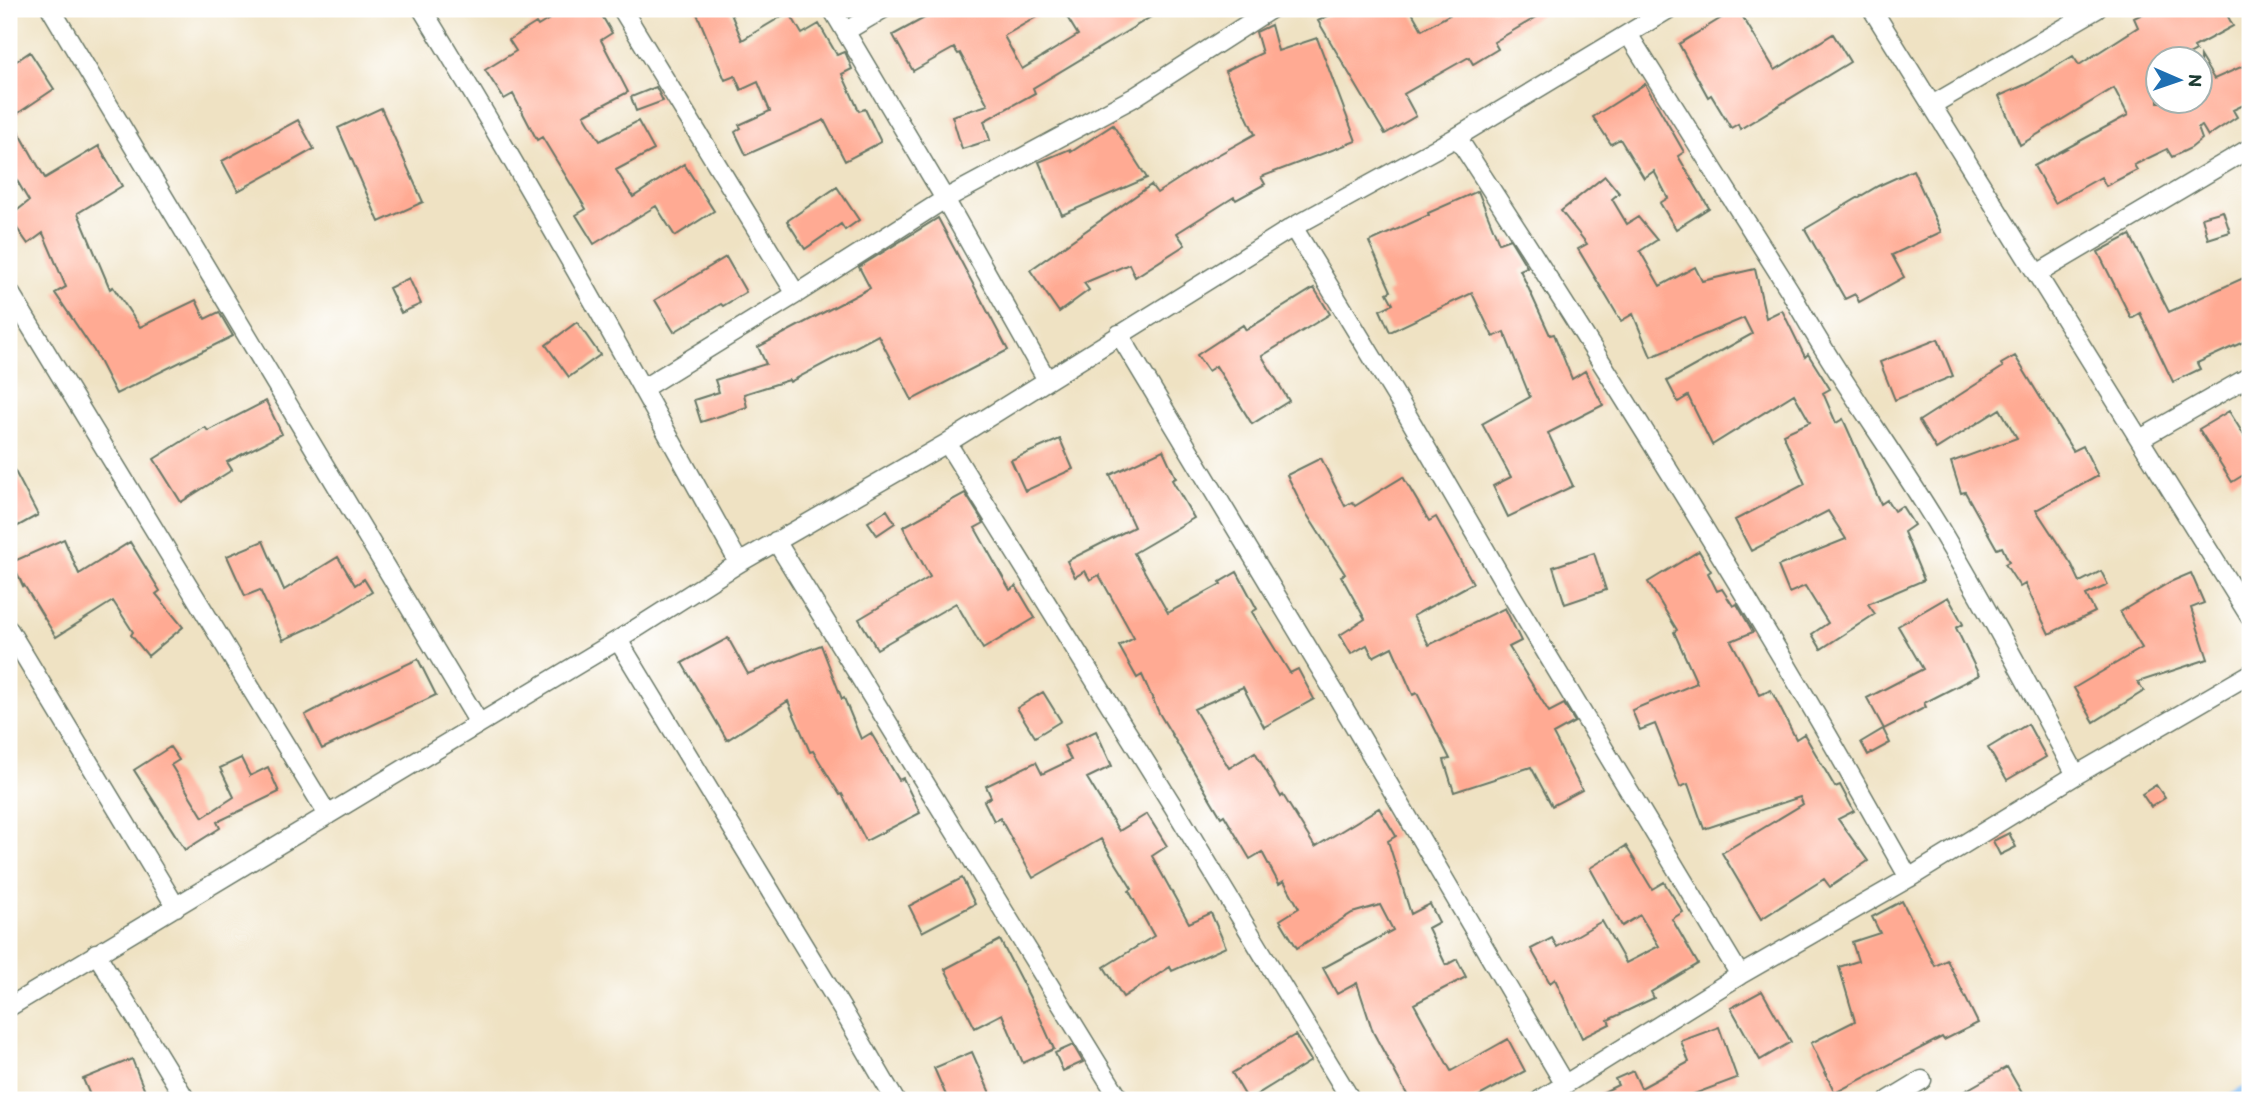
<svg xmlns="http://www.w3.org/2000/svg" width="2259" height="1109" font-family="Itim,sans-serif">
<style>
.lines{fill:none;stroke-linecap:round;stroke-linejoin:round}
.stream{stroke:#81bdf4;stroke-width:6}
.building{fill:#ffaa93}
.minor-casing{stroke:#687766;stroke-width:21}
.minor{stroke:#fff;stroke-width:18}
</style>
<rect width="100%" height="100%" fill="#fff"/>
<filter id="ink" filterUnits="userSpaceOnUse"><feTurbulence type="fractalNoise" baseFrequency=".0143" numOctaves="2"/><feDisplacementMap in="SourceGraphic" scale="14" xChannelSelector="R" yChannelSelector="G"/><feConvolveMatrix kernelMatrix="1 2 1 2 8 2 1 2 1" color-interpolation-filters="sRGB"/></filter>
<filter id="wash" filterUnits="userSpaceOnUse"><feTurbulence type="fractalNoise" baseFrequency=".00686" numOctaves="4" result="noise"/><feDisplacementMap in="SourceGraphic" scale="28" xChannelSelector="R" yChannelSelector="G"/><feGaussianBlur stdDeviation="1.57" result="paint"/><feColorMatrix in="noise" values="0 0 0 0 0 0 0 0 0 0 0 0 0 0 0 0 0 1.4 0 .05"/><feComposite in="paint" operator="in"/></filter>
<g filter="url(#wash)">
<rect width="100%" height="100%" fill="#efe2c3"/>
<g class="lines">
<path class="stream" d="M2226 1100 2250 1086"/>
</g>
<g id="blocks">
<path class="building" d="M566 9H598L612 33 601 40 628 92 584 115 600 141 638 121 654 150 616 170 633 197 684 164 714 211 675 236 656 206 594 244 576 215 586 209 542 137 537 140 513 94 504 99 485 70 516 51 509 40 536 23 538 26Z
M695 9H729L742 40 789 12 802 34 819 24 837 55 844 52 846 54 852 69 842 74 859 111 865 109 881 142 845 161 824 120 746 155 735 132 741 128 739 125 770 111 758 82 741 90 735 76 725 80Z
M941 9H1050L1004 36 1022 69 1078 35 1067 17 1080 9H1164L1033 88 1035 93 984 121 990 140 962 149 952 116 988 105 960 53 958 54 954 48 913 71 893 35Z
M1341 9H1410L1422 30 1460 9H1550L1494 42 1498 49 1473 64 1469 57 1404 94 1416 116 1385 134 1318 21Z
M1736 9H1738L1775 70 1833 34 1850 62 1740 129 1738 124 1731 128 1711 95 1708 97 1679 44Z
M2152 9H2224L2233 26 2194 47 2196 51 2180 60H2158V102H2200V56L2214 79 2250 63V102L2233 110 2237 117 2208 136 2202 126 2198 128 2202 139 2191 148 2172 157 2167 149 2134 165 2137 170 2106 186 2101 177 2055 203 2034 166 2128 115 2114 88 2020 145 1999 96 2029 83 2073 56 2079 65 2138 27 2134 18Z
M1271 25 1278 51 1317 38 1356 141 1261 177 1265 184 1236 200 1234 197 1177 233 1185 245 1135 277 1129 264 1084 283 1089 290 1059 312 1030 270 1151 185 1157 193 1200 165 1255 134 1225 71 1262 53 1256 32Z
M30 52 54 89 11 118 45 178 99 146 122 186 78 213 110 289 113 287 140 327 196 300 205 319 219 312 233 336 116 394 94 351 55 293 66 287 43 233 28 244 9 217 29 201 9 167V66Z
M1645 84 1684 152 1678 156 1709 208 1676 229 1660 203 1668 198 1654 171 1644 178 1620 139 1611 144 1593 117Z
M656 87 663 101 636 111 631 97Z
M381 108 423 202 379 222 338 128Z
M298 120 314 149 238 191 222 161Z
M1113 125 1147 178 1062 215 1039 162 1070 149 1071 152Z
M1913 170 1941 232 1892 255 1904 277 1859 302 1855 294 1845 299 1805 229 1878 186Z
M1605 176 1619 193 1612 199 1627 224 1638 217 1657 240 1640 251 1660 286 1695 267 1702 281 1755 269 1766 318 1782 310 1805 357 1808 354 1830 389 1823 393 1836 423 1843 419 1881 504 1887 500 1894 511 1902 506 1914 525 1904 532 1924 580 1868 604 1875 614 1821 649 1812 634 1828 623 1805 586 1789 593 1778 566 1846 539 1828 511 1751 551 1735 520 1805 484 1783 434 1810 422 1794 394 1712 445 1688 396 1678 402 1667 381 1752 334 1744 318 1651 357 1633 314 1621 321 1578 249 1587 244 1561 211Z
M837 187 859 220 845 230 841 224 805 249 787 221Z
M1478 191 1499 243 1510 239 1527 267 1520 270 1550 335 1554 334 1572 379 1585 371 1603 405 1548 433 1573 486 1508 517 1493 486 1511 477 1482 424 1530 397 1504 332 1493 337 1472 293 1390 332 1380 310 1393 304 1387 293 1391 291 1369 242 1429 215 1428 213Z
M2223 211 2230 232 2208 239 2202 217Z
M938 218 1008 350 912 400 878 335 790 382 789 380 744 394 747 407 701 422 694 400 719 392 715 380 766 364 758 347 870 288 859 267Z
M2130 235 2169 312 2250 275V339L2197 363 2200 369 2173 382 2140 313 2131 318 2098 252Z
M726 257 746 292 723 306 721 304 674 332 655 300Z
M409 278 421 304 401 313 389 288Z
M1314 288 1330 314 1262 356 1289 401 1252 424 1216 366 1208 371 1197 355 1243 325 1246 330Z
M577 322 600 355 569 377 546 345Z
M1938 339 1953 376 1895 400 1880 362Z
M2015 356 2073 451 2083 446 2098 476 2036 510 2072 565 2080 582 2101 571 2108 585 2086 595 2095 612 2049 634 2025 584 2020 587 2005 564 2009 562 2002 547 1997 549 1965 492 1961 493 1951 462 2017 438 2000 409 1936 449 1919 421 2003 367 2001 364Z
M266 401 282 434 227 462 232 470 181 502 154 459 205 427 208 431Z
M2229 411 2250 445V471L2232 482 2199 429Z
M1060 439 1073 469 1025 491 1011 460Z
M1163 450 1176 478 1172 480 1194 518 1134 553 1168 613 1221 584 1220 582 1237 572 1257 609 1252 612 1290 673 1298 669 1314 699 1264 727 1243 687 1194 709 1229 768 1255 752 1281 797 1283 795 1315 847 1379 808 1396 836 1388 841 1411 914 1430 904 1439 922 1428 928 1446 965 1457 959 1466 977 1414 1004 1451 1071 1508 1039 1525 1071 1472 1100H1410L1373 1032 1357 983 1337 994 1323 968 1393 930 1380 905 1352 913 1297 948 1280 920 1299 908 1284 881 1279 884 1262 852 1250 859 1224 815 1221 817 1159 713 1142 675 1137 678 1119 646 1134 638 1099 575 1090 580 1085 571 1075 577 1067 561 1134 527 1110 475Z
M1321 458 1345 506 1352 502 1355 506 1403 477 1429 521 1436 517 1473 583 1413 616 1429 645 1505 608 1521 641 1509 647 1549 712 1564 704 1575 722 1553 734 1582 790 1552 806 1531 767 1454 792 1444 760 1450 759 1417 693 1413 695 1392 647 1373 657 1367 645 1351 654 1340 635 1365 619 1341 576 1345 574 1306 513 1287 475Z
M9 460 38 515 9 531Z
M965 493 984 523 975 528 1010 590 1016 586 1035 618 983 649 956 603 877 649 859 619 930 577 903 527Z
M887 510 895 523 877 535 868 522Z
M64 539 79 574 130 542 160 591 156 594 183 627 148 656 131 635 133 632 113 601 56 637 24 585 23 586 12 562Z
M263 541 284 590 338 557 355 585 364 579 372 592 327 620 283 640 260 590 245 596 227 556Z
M1699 551 1711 571 1708 573 1717 591 1722 589 1733 606 1737 604 1753 632 1731 641 1760 695 1771 690 1796 739 1804 734 1835 787 1840 785 1854 811 1838 819 1868 861 1830 887 1824 879 1761 919 1722 853 1803 804 1800 797 1704 829 1688 784 1680 787 1655 724 1640 730 1632 710 1697 683 1674 632 1677 630 1648 582Z
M1594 553 1606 590 1565 604 1553 567Z
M2191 573 2204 603 2191 608 2208 659 2138 682 2144 691 2094 722 2074 688 2142 648 2120 612 2170 582Z
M1948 597 1963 624 1956 628 1979 675 1924 703 1926 707 1884 729 1867 698 1923 669 1898 626Z
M728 638 748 674 821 645 842 699 844 698 861 739 871 733 899 780 903 778 920 813 866 841 842 794 840 795 813 751 810 752 788 701 727 740 682 663Z
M418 659 436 695 322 749 305 715 332 701 331 700Z
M1043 692 1061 721 1035 737 1017 708Z
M2028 724 2046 757 2007 780 1988 748Z
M1883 729 1890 743 1868 755 1861 742Z
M1096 731 1112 766 1087 778 1119 831 1147 814 1167 846 1152 856 1189 923 1211 913 1226 947 1172 971 1170 967 1123 997 1104 967 1154 936 1129 891 1132 889 1101 839 1033 878 1000 818 994 821 984 801 991 797 986 786 1036 762 1042 774 1071 760 1064 746Z
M170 747 179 760 171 765 203 817 234 797 220 768 241 758 250 776 268 767 279 792 217 822 220 828 185 850 134 770Z
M2156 785 2165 798 2151 807 2142 794Z
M2009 833 2016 847 2000 855 1993 841Z
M1626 846 1652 889 1664 882 1683 912 1672 919 1698 964 1651 992 1654 998 1608 1020 1610 1024 1582 1038 1555 979 1550 983 1531 949 1552 938 1557 947 1602 921 1626 963 1659 946 1640 915 1622 926 1590 868Z
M962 878 975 904 922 932 909 906Z
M1902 901 1935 966 1947 960 1978 1023 1944 1040 1942 1037 1835 1093 1811 1043 1855 1021 1839 967 1858 961 1852 942 1880 933 1872 917Z
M1000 940 1037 1011 1054 1049 1023 1063 1002 1014 975 1028 945 969Z
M1762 991 1791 1042 1760 1060 1731 1008Z
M1719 1027 1737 1078 1678 1100H1587L1618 1085 1615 1079 1633 1071 1641 1088 1689 1062 1681 1041Z
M1295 1035 1311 1061 1248 1100 1232 1073Z
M1073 1045 1083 1062 1063 1071 1055 1053Z
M972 1052 993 1100H948L934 1068Z
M132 1059 146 1094 131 1100H92L83 1079Z
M2007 1067 2026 1100H1949Z"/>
</g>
</g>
<g filter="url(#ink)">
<use href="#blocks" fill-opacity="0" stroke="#687766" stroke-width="2"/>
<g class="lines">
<g class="minor-casing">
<path id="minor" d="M51 9 479 723
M422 9C533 190 636 377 739 563
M622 9 796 294 642 389
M832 9 945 199 1047 380
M1872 9 2250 617
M846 31 883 9
M1628 34 1790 291C1835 374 1892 449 1940 529 1988 610 2033 693 2076 775
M1932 105 2097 9
M1457 137C1574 316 1687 497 1796 681 1835 746 1872 813 1909 878
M1293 227 1402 406 1512 596 1740 975
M2037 274 2250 148
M9 291 328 815
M796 294 945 199 1133 98 1271 9
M1119 334 1338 698 1565 1085
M2140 439 2250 376
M947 443 1173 806 1351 1100
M776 541 1120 1100
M9 630 176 907
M618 640 842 1009 895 1100
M96 953 186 1100
M9 1007 618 640 739 563 947 443 1293 227 1457 137 1669 9
M1540 1100 1740 975 1909 878 2076 775 2250 674
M1889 1100 1922 1080"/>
</g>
<use href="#minor" class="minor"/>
</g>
</g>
<rect width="2259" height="1109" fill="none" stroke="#fff" stroke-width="35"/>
<g transform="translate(2179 80) rotate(92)"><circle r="33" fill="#ffffff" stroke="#a5b1ae" stroke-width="2"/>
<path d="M0-5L12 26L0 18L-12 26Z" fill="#1f6fb2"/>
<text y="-10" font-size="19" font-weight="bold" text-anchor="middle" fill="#1f3d34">N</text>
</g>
</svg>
